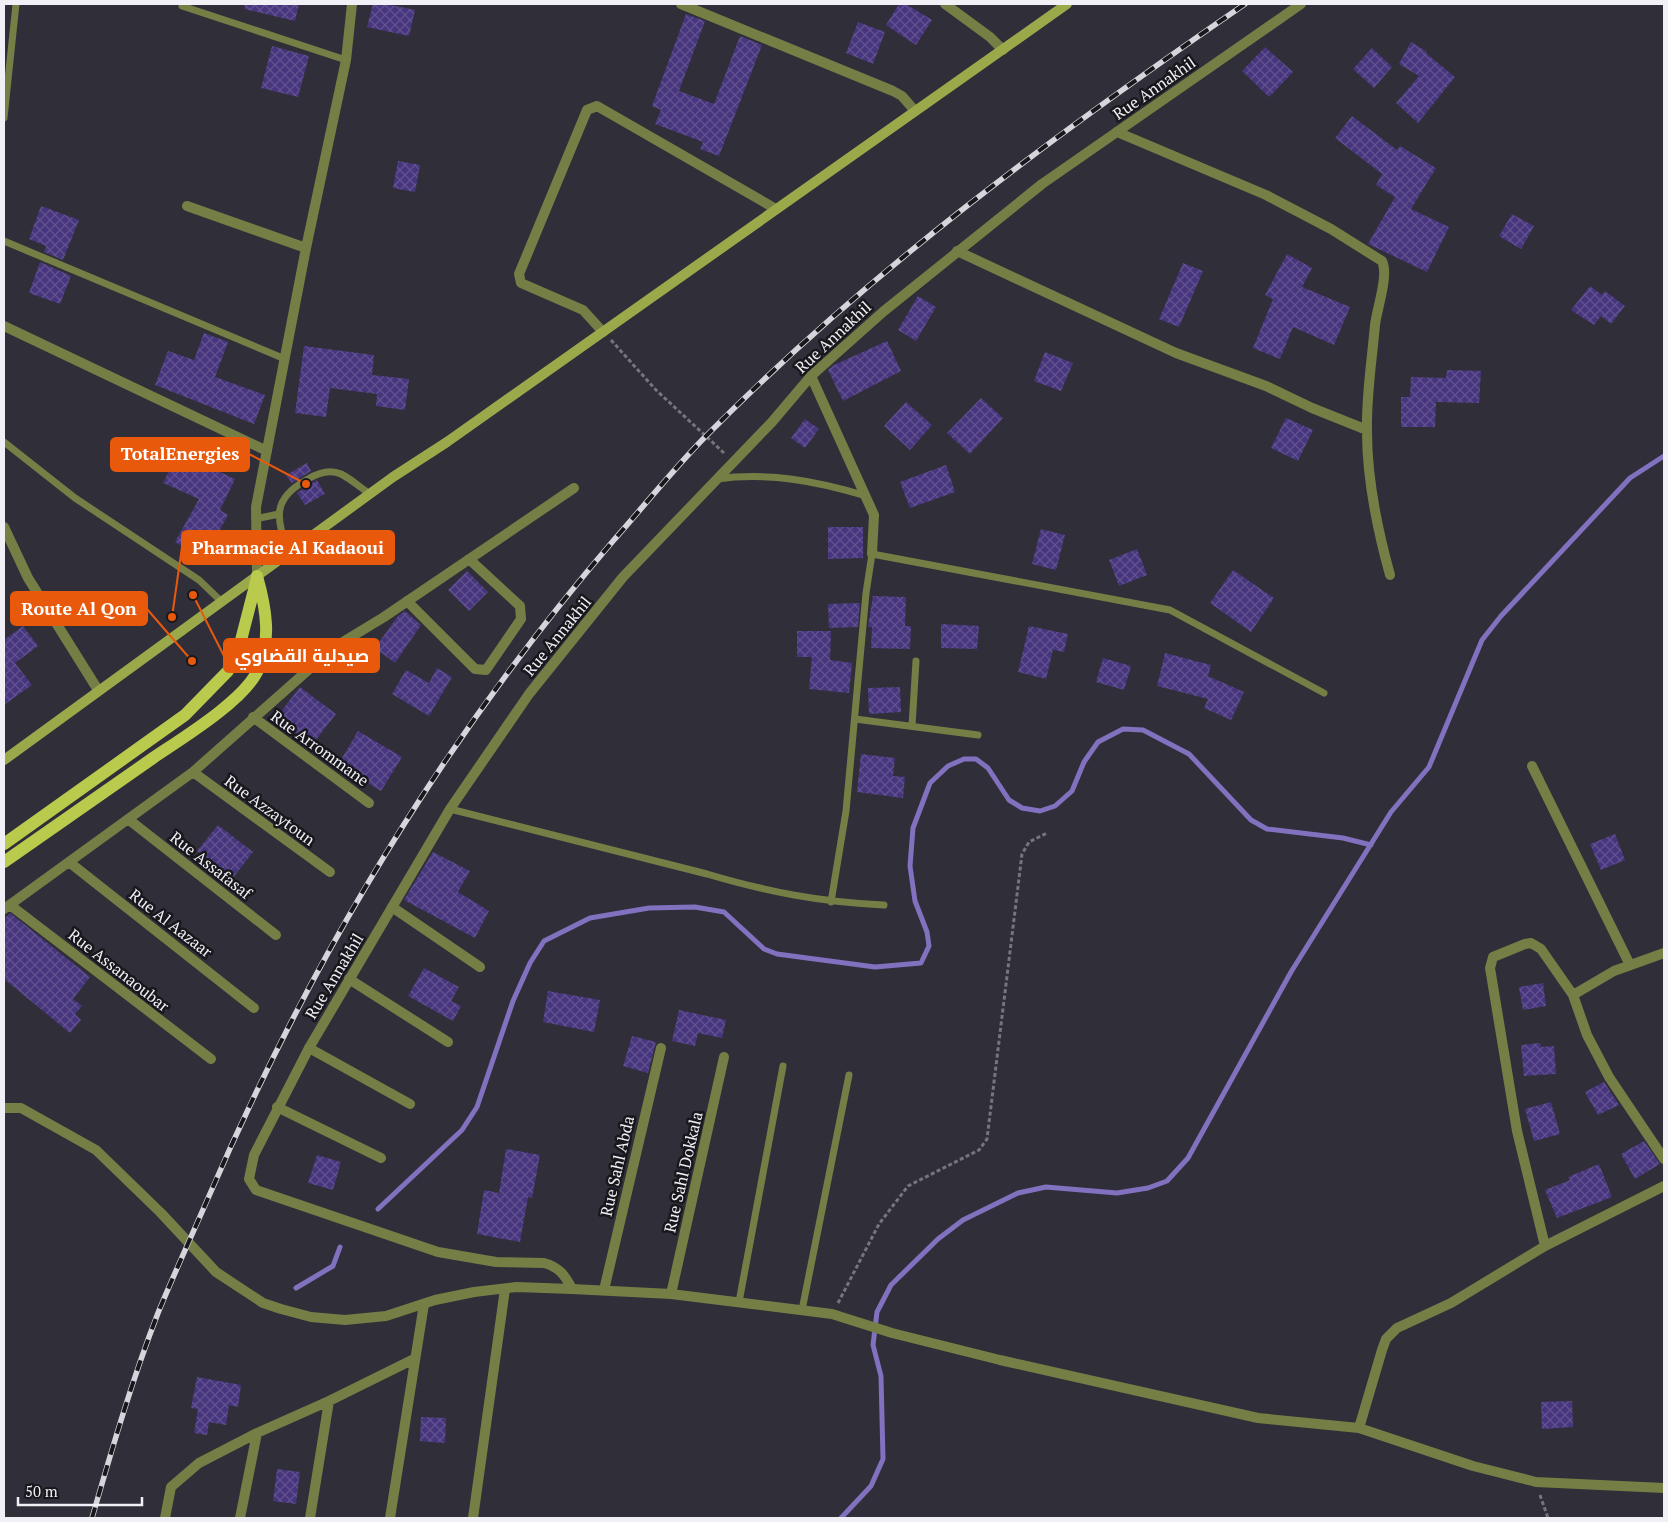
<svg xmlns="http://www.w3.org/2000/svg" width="1668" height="1522" font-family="'PT Serif',Cairo,serif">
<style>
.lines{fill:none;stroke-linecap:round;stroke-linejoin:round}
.stream{stroke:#8171bf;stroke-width:5}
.building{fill:url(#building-cross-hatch)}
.path{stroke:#76757e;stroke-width:3;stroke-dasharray:4 2.5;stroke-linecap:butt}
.service{stroke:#747e45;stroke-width:7}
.minor{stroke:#747e45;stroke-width:10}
.tertiary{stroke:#747e45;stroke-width:10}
.secondary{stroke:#9ba94b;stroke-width:10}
.primary{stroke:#b9ca4c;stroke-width:12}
.rail-casing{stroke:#d5d5db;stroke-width:5.5}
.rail{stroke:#18171c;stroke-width:4;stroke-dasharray:11;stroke-linecap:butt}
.labels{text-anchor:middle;stroke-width:5;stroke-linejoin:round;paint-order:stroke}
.street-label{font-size:16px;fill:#f0f0f6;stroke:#18171c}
.leader{fill:none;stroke:#e8590c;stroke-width:2}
.callout-dot{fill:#e8590c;stroke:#18171c;stroke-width:2}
.callout{fill:#e8590c;stroke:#e8590c;stroke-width:2}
.callout-label{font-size:18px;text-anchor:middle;font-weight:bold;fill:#fff}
</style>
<defs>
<pattern id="building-cross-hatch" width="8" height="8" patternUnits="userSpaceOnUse" patternTransform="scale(1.25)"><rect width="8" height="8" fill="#47357d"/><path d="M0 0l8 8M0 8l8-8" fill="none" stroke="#625390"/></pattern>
</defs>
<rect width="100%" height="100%" fill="#302e39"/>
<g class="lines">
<path class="stream" d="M378 1209 462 1130 477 1107 513 1001 530 963 544 941 590 918 649 908 695 907 724 912 764 949 777 954 875 967 921 963 929 946 927 932 915 901 910 866 913 828 930 783 948 766 964 759H976L988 768 1009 800 1022 808 1040 811 1055 806 1072 791 1084 762 1098 742 1123 729 1143 730 1189 754 1251 820 1267 829 1343 838 1371 845
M296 1288 333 1266 340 1247
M841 1518 871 1486 883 1459 881 1376 873 1345 877 1312 891 1285 938 1239 963 1220 1018 1193 1046 1187 1117 1193 1148 1188 1167 1181 1188 1158 1291 972 1391 812 1429 767 1482 640 1501 616 1630 478 1664 456"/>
</g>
<path class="building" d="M245 4H299L295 21 244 9Z
M373 4H386L415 10 409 36 367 27Z
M899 4H906L932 20 916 45 886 25Z
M686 14 705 21 679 91 714 104 740 36 762 45 719 156 700 149 703 142 655 124 661 110 652 106Z
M858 22 885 32 873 64 846 53Z
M1411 42 1427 52 1426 53 1455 77 1418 123 1396 103 1419 76 1399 64Z
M272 46 309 56 298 97 261 88Z
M1265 47 1293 72 1269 97 1242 71Z
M1372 48 1392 67 1374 88 1353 69Z
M1352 116 1397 150 1400 146 1436 168 1411 209 1449 227 1427 272 1368 244 1395 197 1376 185 1382 174 1335 138Z
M398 161 420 165 415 192 393 188Z
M41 206 79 220 63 260 44 252 46 246 29 239Z
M1512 214 1534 226 1521 249 1499 236Z
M1287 254 1312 268 1302 287 1350 307 1334 345 1293 327 1280 359 1253 348 1273 299 1265 295Z
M40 262 71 276 60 304 29 293Z
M1183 263 1203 271 1179 327 1159 319Z
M1590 286 1602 295 1605 291 1625 306 1611 324 1601 316 1594 325 1571 310Z
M918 296 936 307 916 341 898 330Z
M204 333 228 342 215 377 265 395 254 424 155 385 168 351 194 360Z
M887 341 901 371 843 401 828 370 834 365Z
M304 346 374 355 372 375 409 379 405 410 376 406 377 394 330 388 326 417 295 413Z
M1045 352 1073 363 1061 391 1034 381Z
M1447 370 1481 371 1479 403 1436 402 1435 427H1401V397H1410L1411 377 1446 378Z
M981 398 1003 418 970 454 947 433Z
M906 402 932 425 910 450 884 426Z
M1286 418 1313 430 1298 461 1271 448Z
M805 419 819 429 805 448 791 438Z
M176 457 190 464 192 459 235 479 220 510 228 515 204 558 175 542 199 499 163 483Z
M307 463 311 471 292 483 286 475Z
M946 465 955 492 910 508 900 482Z
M317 480 325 494 305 505 297 493Z
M828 527H863V558L828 559Z
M1041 529 1065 535 1056 570 1032 564Z
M1137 549 1147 575 1119 586 1109 560Z
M1233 570 1274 598 1251 632 1210 603Z
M467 571 488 592 469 611 448 590Z
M873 596 906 597 905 626H911L910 649 871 648 872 627H868Z
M860 603 858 627 829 628 828 604Z
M405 611 421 625 395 663 375 648 398 616Z
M941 624 979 626 977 649 941 648Z
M23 626 38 646 15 663 32 685 4 705V640Z
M1029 626 1068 634 1064 652 1053 650 1046 679 1018 672Z
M797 631H831L830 660 852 663 849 693 809 689 812 657H797Z
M1165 653 1211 665 1208 676 1244 692 1231 720 1204 708 1208 699 1157 686Z
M1103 658 1131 666 1124 690 1096 682Z
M437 668 452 677 429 716 392 694 406 670 429 683Z
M300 687 336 714 312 745 276 718Z
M900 687 901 712 869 714 868 688Z
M358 731 402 757 381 791 338 765Z
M861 754 895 758 893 776 905 777 903 798 857 792Z
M218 825 253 852 232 879 197 851Z
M1615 834 1625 860 1601 870 1590 844Z
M433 852 470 871 458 892 489 911 475 938 404 900Z
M10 913 90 977 73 999 82 1006 75 1014 81 1020 70 1033 4 979V919Z
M424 968 459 987 451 1001 461 1006 453 1021 408 996Z
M1543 983 1546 1006 1523 1010 1519 987Z
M548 991 600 1000 594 1032 543 1022Z
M679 1010 726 1020 722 1038 698 1033 695 1046 672 1041Z
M632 1036 656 1042 648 1073 623 1066Z
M1540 1043 1541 1047 1554 1046 1556 1074 1524 1076 1521 1045Z
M1604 1082 1619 1105 1598 1115 1585 1092Z
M1551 1102 1560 1134 1534 1141 1525 1109Z
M1644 1141 1660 1164 1635 1179 1621 1154Z
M506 1149 540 1155 532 1198 528 1197 520 1242 477 1234 484 1190 499 1193Z
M317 1155 341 1162 333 1190 308 1183Z
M1599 1164 1612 1197 1557 1218 1545 1190 1570 1180 1568 1177Z
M197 1377 241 1385 238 1407 229 1405 226 1425 209 1422 207 1435 194 1433 198 1409 191 1408Z
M1572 1401 1573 1427 1542 1429 1541 1402Z
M421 1417 446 1418 445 1443 420 1441Z
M277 1469 300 1472 296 1504 273 1501Z"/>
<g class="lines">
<path class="path" d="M611 340 656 390 724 453
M838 1303 879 1224 908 1186 979 1150 987 1139 1022 854 1029 842 1047 833
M1540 1495 1548 1518"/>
<path class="service" d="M182 6 346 60
M4 118 16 4
M4 241 285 359
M4 442 75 498 199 580 222 602
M717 479C768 472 817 481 866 496
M255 519 279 514
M289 553C276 518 271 499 308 479 318 473 330 469 341 474 351 479 361 488 370 494
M855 719 978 735
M912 726 916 661
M450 809 707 874C768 892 820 902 884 905
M831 902 846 811 866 593 872 554 1170 610 1324 693
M739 1302 783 1066
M802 1310 849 1075"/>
<path class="minor" d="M681 4 893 91 902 96 915 111
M945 4 990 37 1003 50
M1117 132 1266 195 1331 229 1382 261C1389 275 1377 308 1375 325 1372 360 1366 396 1367 432 1367 480 1377 528 1390 575
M187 206 306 248
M957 251 1176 353 1266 386 1312 408 1367 430
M4 326 267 451
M603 332 583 310 521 283 519 274 587 110 597 106 776 209
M811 376 874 515 872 554
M4 527 28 578 98 690
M257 576 256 507 306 248 346 60 352 4
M407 601 475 669 486 670 521 619 520 606 469 559
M253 717 369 803
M1532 766 1630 965
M193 772 330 872
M128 819 276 935
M69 862 254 1008
M10 905 211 1059
M392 907 480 967
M4 909 193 772 333 648 384 617 574 488
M349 979 448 1042
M1573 995 1614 971 1664 953
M309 1048 410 1104
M277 1107 381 1158
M1545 1246 1517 1131 1490 968 1493 957 1525 944 1531 943 1541 949 1573 995 1587 1035 1609 1077 1664 1159
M572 1289 671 1294 832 1314 892 1333 1000 1360 1258 1418 1359 1428 1473 1466 1536 1482 1664 1488
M604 1290 661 1048
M671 1294 724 1057
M1359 1428 1382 1350 1386 1339 1397 1328 1451 1303 1545 1246 1664 1186
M165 1518 171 1487 199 1463 257 1433 329 1401 414 1359
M240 1518 257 1433
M310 1518 329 1401
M390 1518 424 1304
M473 1518 505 1289"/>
<path class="tertiary" d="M4 1108H21L96 1150 161 1213 216 1272 263 1303 281 1309 311 1317 345 1320 386 1316 435 1300 474 1292 516 1287 572 1289C565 1275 559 1267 544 1263L496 1262 438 1252 256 1190 249 1179 254 1155 309 1048 450 809 529 694 623 577 772 422 811 376 884 311 1042 184 1301 4"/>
<path class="secondary" d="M4 760 393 477 447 442 1067 4"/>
<path class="primary" d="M4 844 185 715 228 671 239 648 257 578
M4 862C53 828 103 793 153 758 181 739 242 702 257 672 272 641 266 608 257 576"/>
<g class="rail-casing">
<path id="rail" d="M92 1518C112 1449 132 1380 158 1313 174 1274 192 1235 209 1196 312 957 443 739 613 541 643 507 672 471 704 438 868 272 1053 136 1245 4"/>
</g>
<use href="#rail" class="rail"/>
</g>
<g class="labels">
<g class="street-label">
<text transform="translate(1154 88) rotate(-35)" y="6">Rue Annakhil</text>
<text transform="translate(833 337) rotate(-43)" y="6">Rue Annakhil</text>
<text transform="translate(557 636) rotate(-51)" y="6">Rue Annakhil</text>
<text transform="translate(320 748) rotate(36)" y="6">Rue Arrommane</text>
<text transform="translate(270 810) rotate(36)" y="6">Rue Azzaytoun</text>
<text transform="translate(211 865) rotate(38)" y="6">Rue Assafasaf</text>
<text transform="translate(171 923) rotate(38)" y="6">Rue Al Aazaar</text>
<text transform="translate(119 970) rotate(38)" y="6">Rue Assanaoubar</text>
<text transform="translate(334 976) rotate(-59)" y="6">Rue Annakhil</text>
<text transform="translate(617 1166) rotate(-77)" y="6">Rue Sahl Abda</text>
<text transform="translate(683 1172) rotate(-77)" y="6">Rue Sahl Dokkala</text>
</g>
</g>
<path class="leader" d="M306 484L249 454M172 617L182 547M192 661L147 609M193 595L224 656"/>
<g class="callout-dot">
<circle cx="306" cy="484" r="5"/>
<circle cx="172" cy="617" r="5"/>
<circle cx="192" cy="661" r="5"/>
<circle cx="193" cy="595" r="5"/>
</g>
<g class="callout">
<rect x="111" y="438" width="138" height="33" rx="5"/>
<rect x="182" y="531" width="212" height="33" rx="5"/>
<rect x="11" y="592" width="136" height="33" rx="5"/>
<rect x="224" y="639" width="155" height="33" rx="5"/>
</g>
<g class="callout-label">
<text x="180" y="460">TotalEnergies</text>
<text x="288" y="554">Pharmacie Al Kadaoui</text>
<text x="79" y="615">Route Al Qon</text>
<text x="302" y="662">صيدلية القضاوي</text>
</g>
<rect width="1668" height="1522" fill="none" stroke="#f0f0f6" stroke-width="10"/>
<path d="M18 1497v8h124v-8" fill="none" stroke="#f0f0f6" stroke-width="2.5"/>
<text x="25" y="1497" font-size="15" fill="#f0f0f6" stroke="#18171c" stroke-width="4" paint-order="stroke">50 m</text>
</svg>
